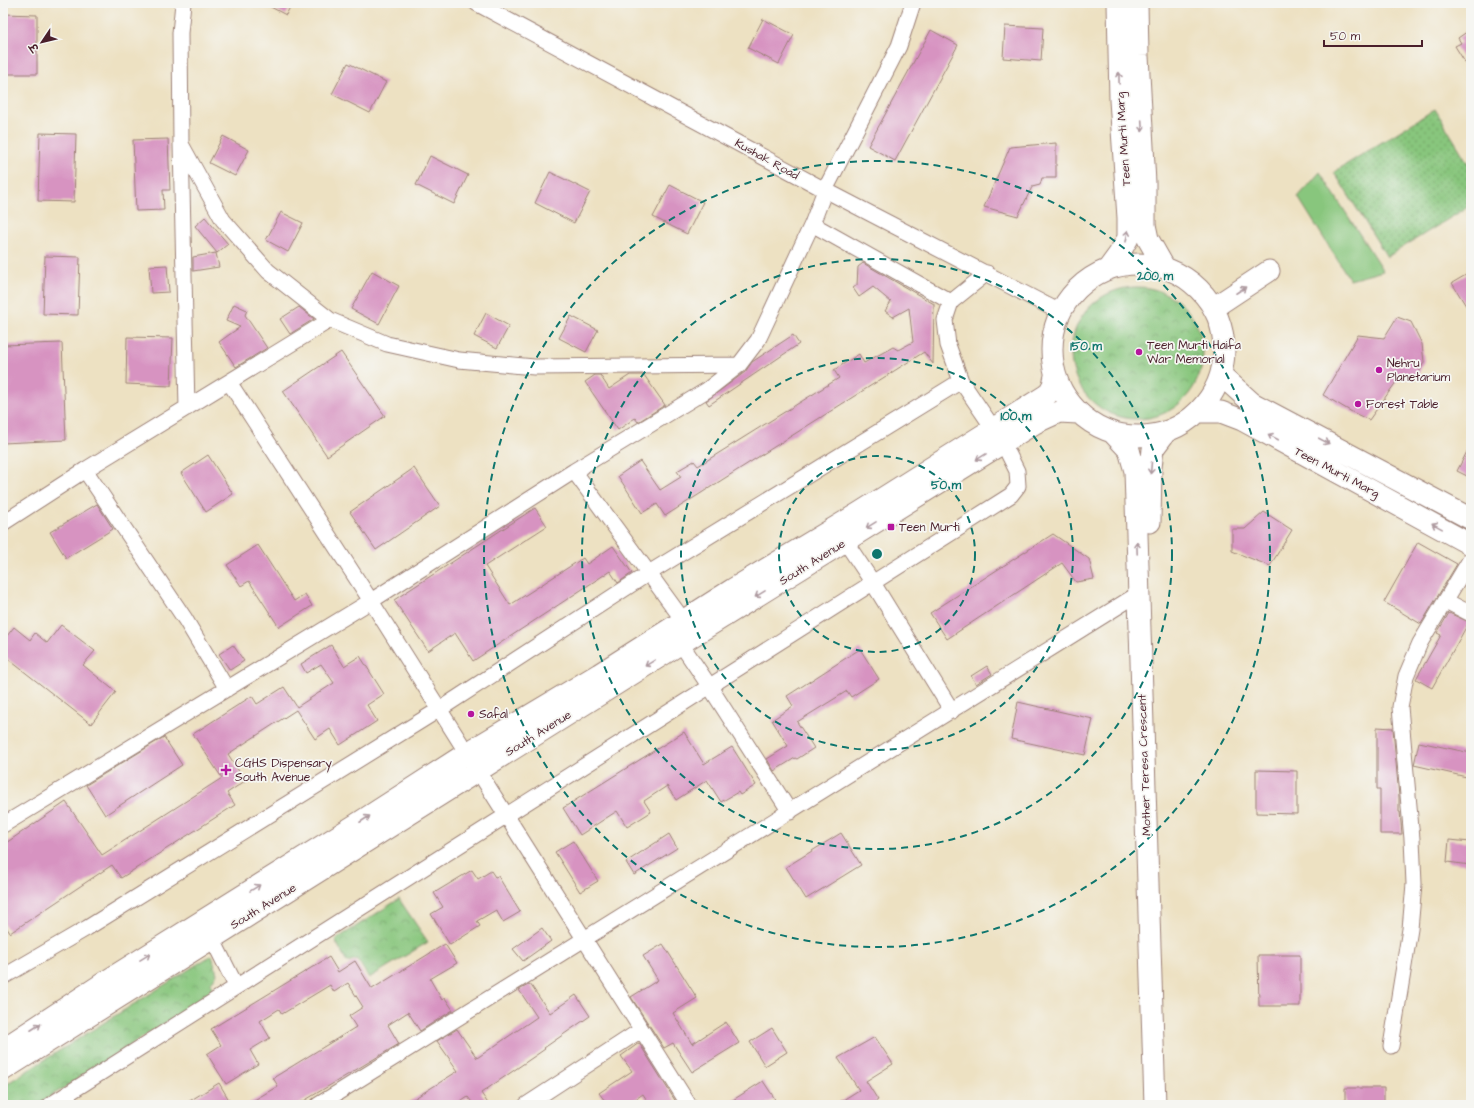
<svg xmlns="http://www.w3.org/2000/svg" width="1474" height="1108" font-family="'Architects Daughter','Playpen Sans Deva',sans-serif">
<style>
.grass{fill:url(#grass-dots);stroke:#697254}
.park{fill:url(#park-crowns);stroke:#697254}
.garden{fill:#88c67d;stroke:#697254}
.building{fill:#d793c1}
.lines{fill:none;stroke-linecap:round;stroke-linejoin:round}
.street-casing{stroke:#9c8076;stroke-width:17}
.secondary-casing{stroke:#9c8076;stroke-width:23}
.street{stroke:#fff;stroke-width:15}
.secondary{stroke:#fff;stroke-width:21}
.oneway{stroke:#ae9aa0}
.ring{fill:none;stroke:#0f766e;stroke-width:2;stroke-dasharray:7 5}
.poi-dot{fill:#b5179e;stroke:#f6f6f2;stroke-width:1.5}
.labels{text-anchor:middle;stroke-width:3.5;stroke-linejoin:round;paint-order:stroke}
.street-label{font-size:12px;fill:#4a1f2b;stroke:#f6f6f2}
.poi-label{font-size:12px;fill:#4a1f2b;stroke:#f6f6f2;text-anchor:start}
.centre{fill:#0f766e;stroke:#f6f6f2;stroke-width:2}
.ring-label{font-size:12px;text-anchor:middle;font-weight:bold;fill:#0f766e;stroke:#f6f6f2;stroke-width:3.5;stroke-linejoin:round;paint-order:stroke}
</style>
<defs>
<pattern id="grass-dots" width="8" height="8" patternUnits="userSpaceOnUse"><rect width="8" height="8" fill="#88c67d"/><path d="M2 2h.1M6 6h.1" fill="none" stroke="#71a067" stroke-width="1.8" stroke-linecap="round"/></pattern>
<pattern id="park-crowns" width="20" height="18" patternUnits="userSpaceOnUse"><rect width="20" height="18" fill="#88c67d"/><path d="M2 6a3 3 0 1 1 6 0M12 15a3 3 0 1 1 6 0" fill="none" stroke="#71a067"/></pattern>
</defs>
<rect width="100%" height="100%" fill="#f6f6f2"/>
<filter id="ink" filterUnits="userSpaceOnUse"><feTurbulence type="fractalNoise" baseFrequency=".025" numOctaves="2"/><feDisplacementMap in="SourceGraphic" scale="8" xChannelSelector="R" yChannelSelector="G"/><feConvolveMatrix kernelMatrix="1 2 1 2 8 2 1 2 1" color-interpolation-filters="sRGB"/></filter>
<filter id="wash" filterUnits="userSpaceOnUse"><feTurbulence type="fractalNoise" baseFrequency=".012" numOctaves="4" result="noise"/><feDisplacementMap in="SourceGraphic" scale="16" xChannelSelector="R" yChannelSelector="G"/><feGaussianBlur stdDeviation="0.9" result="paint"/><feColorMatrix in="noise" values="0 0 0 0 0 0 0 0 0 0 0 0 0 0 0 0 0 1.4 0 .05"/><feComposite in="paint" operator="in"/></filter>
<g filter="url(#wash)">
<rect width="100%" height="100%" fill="#ede1c2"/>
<path class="grass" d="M1435 109 1471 168V205L1387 257 1334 172Z"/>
<path class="park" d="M1071 353a66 66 0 1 1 132 0a66 66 0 1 1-132 0Z
M399 899 428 942 369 978 357 959 347 962 335 940Z
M212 955 217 974 211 983 212 991 206 997 37 1105H3V1086Z"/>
<path class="garden" d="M1320 172 1383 271 1350 280 1298 197Z"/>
<g id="blocks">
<path class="building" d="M263 3H292L286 15Z
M3 14 37 15V74H3Z
M763 19 794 35 779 64 748 48Z
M1005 26 1043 28 1041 61 1003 58Z
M1471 29V72L1455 46 1461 43 1458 38Z
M931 30 958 45 895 161 868 146Z
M348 63 386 82 370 113 332 94Z
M40 133 76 134 74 202 38 201Z
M223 136 249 150 235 176 209 163Z
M168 139 170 190H163L164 210 136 211 133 140Z
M1056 143V178H1042L1040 185 1032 187 1018 216 984 207 1010 147Z
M430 156 468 175 454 204 416 185Z
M550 172 590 192 574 223 535 203Z
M670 185 703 202 687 234 653 217Z
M281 212 303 223 288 252 266 240Z
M205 217 228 244 217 253 195 226Z
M216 253 219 267 193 271V257Z
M45 256 80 257 78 315 43 314Z
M863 263 934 304 933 364 924 352 665 516 657 504 642 513 618 476 640 461 660 490 681 477 677 471 694 461 698 466 839 378 834 370 859 354 864 363 893 347 898 350 913 342 909 308 893 317 885 311 891 302 873 287 859 297 853 288 857 285 858 267Z
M167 265 169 292 151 293 149 266Z
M372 271 399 286 379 324 351 309Z
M1471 272V314L1452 283Z
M234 304 247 310 245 315 267 348 236 367 219 342 240 327 226 321Z
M299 307 314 319 290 334 280 319Z
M486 313 509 326 497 348 474 336Z
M571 316 598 330 586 352 559 338Z
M1397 317 1411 322 1422 344 1424 362 1416 379 1399 378 1369 420 1352 412 1323 395 1358 335 1384 338Z
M793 335 799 344 709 405 706 401 745 372 752 362Z
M127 337 173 338 171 386 126 384Z
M62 343 66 440 3 443V345Z
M341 352 385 416 327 456 283 391Z
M595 375H600L609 389 630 375H644L665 405 638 422 635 418 618 430 585 382Z
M1471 444V478L1457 471Z
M208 455 233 494 206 512 181 473Z
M414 468 440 506 376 550 350 512Z
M97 504 113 529 66 558 50 532Z
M535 508 547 526 485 566 510 605 583 558 587 564 613 546 632 573 618 583 610 571 473 661 455 633 428 651 394 600Z
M1264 512 1292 530 1270 566 1232 551V529H1245Z
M1053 534 1089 559 1094 579 1076 582 1062 563 947 639 930 613Z
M1418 542 1457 564 1421 624 1384 602Z
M258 545 294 601 305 594 312 606 279 627 249 581 241 586 227 565Z
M1449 613 1469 622 1432 688 1416 679 1441 635 1437 633Z
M61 625 95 651 83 665 116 692 91 724 3 655V641L14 627 30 640 35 633 47 643Z
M233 645 244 661 230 670 219 654Z
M331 645 344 666 360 656 384 694 367 705 377 721 340 745 330 729 315 739 296 710 228 754 245 781 227 793 235 805 121 878 112 865 10 933 3 922V845L66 802 102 855 222 778 193 734 252 696 257 704 284 687 297 707 334 683 321 664 306 673 301 664Z
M860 649 879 679 851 697 847 691 797 722 814 748 797 759 795 758 774 771 767 759 788 746 772 720 793 706 787 696Z
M987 666 992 674 976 684 971 676Z
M1018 702 1093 719 1085 755 1011 739Z
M1377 727 1393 728 1399 797V812H1400L1402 834H1380V789H1377Z
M684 732 704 764 732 747 756 785 740 795 738 792 721 802 707 780 676 800 667 786 644 801 651 812 627 827 617 811 580 835 563 808Z
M164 737 182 765 105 815 86 785Z
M1419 742 1471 753V778L1414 765Z
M1256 770 1297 771V814L1256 813Z
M841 833 861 865 806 899 786 867Z
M669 834 677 848 634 875 626 862Z
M1449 840 1471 842V865L1447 862Z
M573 841 598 881 580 892 555 852Z
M472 870 478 879 491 871 495 877 498 876 520 912 503 922 496 910 477 921 480 926 450 945 431 914 443 907 434 893Z
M542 928 551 941 523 961 513 949Z
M445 944 457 963 430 979 442 1000 445 998 453 1010 420 1031 408 1012 388 1025 399 1044 297 1105H246L278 1086 273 1078 356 1027 349 1016 363 1007 348 983 334 992 330 985 282 1014 279 1009 260 1021 270 1038 250 1050 258 1064 226 1084 207 1054 221 1045 211 1029 329 957 338 972 355 961 372 989Z
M663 944 697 998 673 1013 692 1044 726 1022 739 1043 692 1072 673 1043 664 1048 631 997 658 980 643 956Z
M1258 955H1300V1006H1259Z
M530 984 550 1013 576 995 590 1016 544 1048 545 1049 481 1093 489 1105H474L468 1097 456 1105H404L458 1071 437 1041 457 1029 477 1058 537 1017 519 990Z
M772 1028 787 1052 765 1066 750 1042Z
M875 1037 893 1064 866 1081 878 1100 871 1105H835L859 1090 838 1058Z
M639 1043 678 1105H650L643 1094 627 1105H608L599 1093 632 1071 621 1056Z
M763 1081 775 1099 765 1105H725Z
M219 1083 232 1105H183Z
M1345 1088H1384V1105H1345Z"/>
</g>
</g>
<g filter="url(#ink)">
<use href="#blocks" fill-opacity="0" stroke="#9c8076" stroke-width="1"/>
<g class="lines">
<g class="street-casing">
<path id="street" d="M183 3 180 33 181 144 187 408
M476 3 825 190 1060 312
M181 144 223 220 268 271 330 320 387 344 459 360 534 367 739 365
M812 224 951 302
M961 381 948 345 945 320 951 302 987 273
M229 382 371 601 689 1105
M85 470 185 619 227 689
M574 471 683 620
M3 523 85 470 330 320
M845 541 873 583 952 711
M1446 601 1471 614
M681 644 710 687 790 812
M3 825 371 601 574 471 707 390 739 365 758 340 812 224 825 190 899 46 913 3
M212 938 236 986
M3 977 87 928 440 709 649 573 961 381 993 428
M1391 1046 1410 929 1414 884 1412 839 1400 707 1406 676 1420 643 1471 558
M50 1105 1011 495 1018 486 1017 471 1003 443
M318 1105 1138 594
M526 1105 641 1030"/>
</g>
<g class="secondary-casing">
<path id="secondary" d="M1137 3 1138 56 1145 183V225L1148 239 1164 267
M1052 350a86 86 0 1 1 172 0a86 86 0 1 1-172 0Z
M1108 269 1119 254 1128 238V218L1120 100 1118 3
M1213 308 1269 271
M1221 375 1252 403 1471 519
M1198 412H1221L1242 420 1471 545
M1113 433 1129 450 1135 471 1155 1105
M1150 522 1151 468 1153 449 1165 433
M3 1049 108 980 357 824 467 753 599 674 733 589 859 513 1048 394 1053 385 1055 376
M3 1070 694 635 1035 423 1059 412 1078 413"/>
</g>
<use href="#street" class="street"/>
<use href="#secondary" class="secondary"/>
</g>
<defs><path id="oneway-shaft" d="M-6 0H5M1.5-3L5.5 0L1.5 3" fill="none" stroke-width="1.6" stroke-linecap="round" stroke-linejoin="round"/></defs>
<g class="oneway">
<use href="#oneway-shaft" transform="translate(1119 78) rotate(-91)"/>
<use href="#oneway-shaft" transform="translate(1142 126) rotate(87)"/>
<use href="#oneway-shaft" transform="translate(1127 236) rotate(-80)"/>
<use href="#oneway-shaft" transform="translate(1241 290) rotate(-33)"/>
<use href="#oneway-shaft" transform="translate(1273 437) rotate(-152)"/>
<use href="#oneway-shaft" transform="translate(1324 441) rotate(28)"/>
<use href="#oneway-shaft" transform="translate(981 457) rotate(148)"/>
<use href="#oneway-shaft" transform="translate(1151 468) rotate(95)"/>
<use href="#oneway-shaft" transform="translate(871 525) rotate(148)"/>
<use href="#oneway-shaft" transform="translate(1437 526) rotate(-151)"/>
<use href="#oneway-shaft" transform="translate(1137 548) rotate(-92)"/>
<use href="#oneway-shaft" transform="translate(760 594) rotate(148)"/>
<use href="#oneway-shaft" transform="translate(650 663) rotate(148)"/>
<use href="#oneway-shaft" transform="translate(365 819) rotate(-33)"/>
<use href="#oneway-shaft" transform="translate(255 888) rotate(-32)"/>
<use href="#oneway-shaft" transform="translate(145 957) rotate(-32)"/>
<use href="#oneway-shaft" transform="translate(36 1027) rotate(-33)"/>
</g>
</g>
<g class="ring">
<circle cx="877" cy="554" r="98"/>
<circle cx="877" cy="554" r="196"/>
<circle cx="877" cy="554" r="295"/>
<circle cx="877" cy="554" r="393"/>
</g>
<g class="poi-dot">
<circle cx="1139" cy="352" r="4"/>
<circle cx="1379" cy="370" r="4"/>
<circle cx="1358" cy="404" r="4"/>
<rect x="887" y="523" width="8" height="8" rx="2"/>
<circle cx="471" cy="714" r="4"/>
<path d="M224 764h4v4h4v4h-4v4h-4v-4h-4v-4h4z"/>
</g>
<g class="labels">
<g class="street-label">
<text transform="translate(1123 139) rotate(-94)" y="4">Teen Murti Marg</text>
<text transform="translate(767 159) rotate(29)" y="4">Kushak Road</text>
<text transform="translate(1337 472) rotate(28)" y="4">Teen Murti Marg</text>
<text transform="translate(812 562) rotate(-32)" y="4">South Avenue</text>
<text transform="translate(538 733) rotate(-32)" y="4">South Avenue</text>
<text transform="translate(1144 765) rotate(-92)" y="4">Mother Teresa Crescent</text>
<text transform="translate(263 906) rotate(-32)" y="4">South Avenue</text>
</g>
<g class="poi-label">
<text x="1147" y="349">Teen Murti Haifa<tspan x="1147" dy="14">War Memorial</tspan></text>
<text x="1387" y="367">Nehru<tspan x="1387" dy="14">Planetarium</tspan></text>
<text x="1366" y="408">Forest Table</text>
<text x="899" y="531">Teen Murti</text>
<text x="479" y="718">Safal</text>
<text x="235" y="767">CGHS Dispensary<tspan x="235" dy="14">South Avenue</tspan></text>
</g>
</g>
<circle cx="877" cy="554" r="6" class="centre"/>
<g class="ring-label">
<text x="1155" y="280">200 m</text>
<text x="1086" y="350">150 m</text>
<text x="1016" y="420">100 m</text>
<text x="946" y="489">50 m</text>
</g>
<rect width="1474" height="1108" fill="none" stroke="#f6f6f2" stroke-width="16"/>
<g transform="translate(42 42) rotate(235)" stroke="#f6f6f2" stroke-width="3" paint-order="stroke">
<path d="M0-3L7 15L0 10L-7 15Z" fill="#4a1f2b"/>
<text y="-6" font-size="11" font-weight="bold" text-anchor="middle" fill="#4a1f2b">उ</text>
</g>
<path d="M1324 40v6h98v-6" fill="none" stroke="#4a1f2b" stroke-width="2"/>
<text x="1330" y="40" font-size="12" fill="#4a1f2b" stroke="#f6f6f2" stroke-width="3" paint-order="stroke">50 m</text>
</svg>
